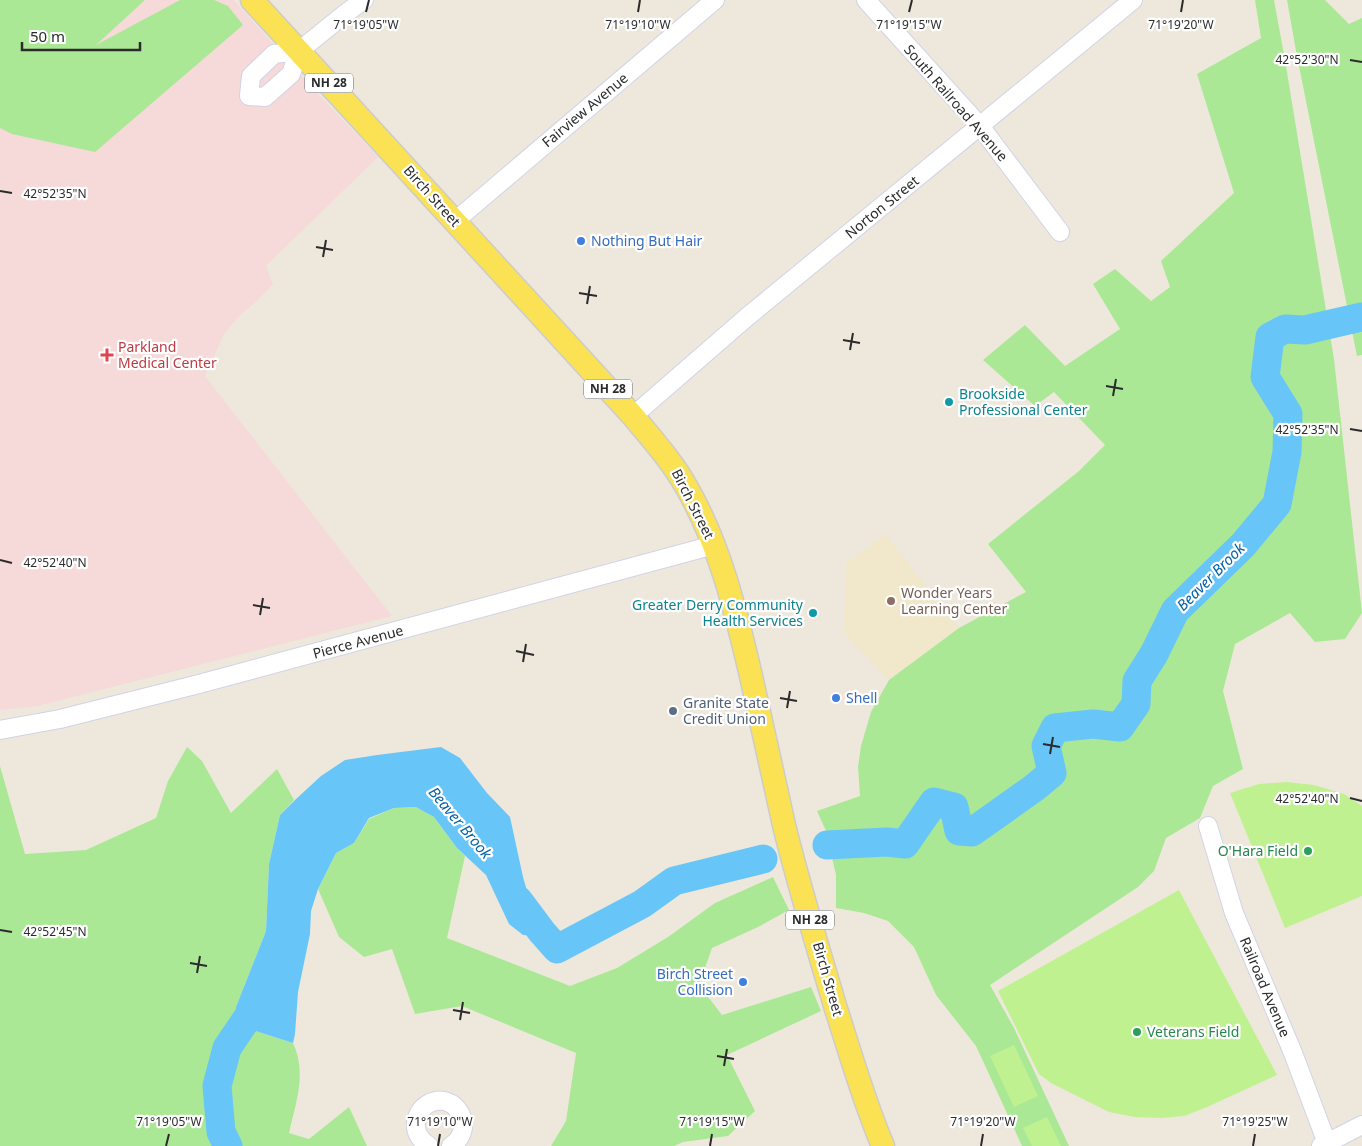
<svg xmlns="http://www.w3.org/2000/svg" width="1362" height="1146" font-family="'Noto Sans',sans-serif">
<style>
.education{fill:#f1e7ca}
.medical{fill:#f5dad9}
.green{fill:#aae895}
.pitch{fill:#bff190}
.water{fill:#68c5f8}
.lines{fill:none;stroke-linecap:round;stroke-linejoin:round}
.river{stroke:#68c5f8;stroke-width:29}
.minor-casing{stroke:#d1d3e5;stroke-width:20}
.major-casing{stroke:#ccc;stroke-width:25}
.minor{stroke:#fff;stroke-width:18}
.major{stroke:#fbe254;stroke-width:22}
.ticks{fill:none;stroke:#2b2b2b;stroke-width:2}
.shop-dot{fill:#3f7fe0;stroke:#fff;stroke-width:2}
.health-dot{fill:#e0444e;stroke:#fff;stroke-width:2}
.culture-dot{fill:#0f9aa8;stroke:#fff;stroke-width:2}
.education-dot{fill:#8d6e63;stroke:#fff;stroke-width:2}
.service-dot{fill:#5c6f8a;stroke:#fff;stroke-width:2}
.leisure-dot{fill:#2e9e5b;stroke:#fff;stroke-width:2}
.labels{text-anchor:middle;stroke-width:4.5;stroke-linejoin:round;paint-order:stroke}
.shield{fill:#fff;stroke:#6b6b6b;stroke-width:1}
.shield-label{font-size:12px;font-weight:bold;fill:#2b2b2b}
.street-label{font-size:14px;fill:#2b2b2b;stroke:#fff}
.shop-label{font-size:14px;fill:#366cbe;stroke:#fff;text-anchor:start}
.health-label{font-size:14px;fill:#be3a42;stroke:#fff;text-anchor:start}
.culture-label{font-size:14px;fill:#0d838f;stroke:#fff;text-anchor:start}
.education-label{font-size:14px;fill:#785e54;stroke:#fff;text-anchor:start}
.service-label{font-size:14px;fill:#4e5e75;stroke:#fff;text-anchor:start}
.leisure-label{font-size:14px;fill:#27864d;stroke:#fff;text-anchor:end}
.water-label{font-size:15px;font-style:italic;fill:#0361a7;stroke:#fff}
.ticks-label{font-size:12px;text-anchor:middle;fill:#2b2b2b;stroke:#fff;stroke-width:4.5;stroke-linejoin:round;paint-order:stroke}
</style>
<rect width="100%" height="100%" fill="#eee8dc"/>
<path class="education" d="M885 534 959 628 889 680 844 633 846 564Z"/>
<path class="medical" d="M145 0H234L307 82 378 157 266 266 273 284 257 301 239 316 224 334 205 376 392 616 38 706 0 710V108L26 107Z"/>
<path class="green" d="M0 0H145L96 45 180 0H214L228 6 243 25 95 152 12 134 0 128Z
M1255 0H1274L1285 60 1334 359 1362 613 1345 639 1315 642 1290 613 1235 644 1223 691 1243 769 1213 786 1200 818 1166 838 1154 871 1138 887 990 985 1014 1028 1069 1146H1022L976 1046 936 995 914 947 888 921 864 913 836 908V875L826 831 817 811 860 796 858 767 861 746 871 712 889 680 959 628 1026 592 988 544 1079 471 1105 445 1054 392 1035 406 983 360 1025 325 1065 366 1120 329 1093 284 1115 269 1151 301 1170 287 1161 261 1234 193 1197 74 1261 38Z
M1287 0H1325L1349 24 1362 18V355L1357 356 1296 51Z
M187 747 202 761 231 813 277 769 294 800 280 815 269 864 266 931 236 1007 237 1025 293 1043C307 1073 296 1102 289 1133L309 1139 349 1107 367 1146H0V766L25 854 86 850 156 818 168 781Z
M417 807 434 817 457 848 465 856 447 938 570 986 617 968 668 937 715 903 773 877 789 910 758 927 712 948 699 985 722 1015 811 987 821 1011 727 1055 755 1111 728 1136 683 1142 674 1146H551L566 1121 576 1053 462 1006 415 1014 392 949 364 957 339 937 318 889 336 853 354 843 369 819 394 808Z"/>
<path class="pitch" d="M1287 782 1314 785 1344 794 1362 806V896L1285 928 1230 793 1259 784Z
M1179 890 1277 1075 1205 1108 1184 1116 1161 1118 1135 1117 1109 1112 1051 1083 1039 1074 998 991Z
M1014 1045 1038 1096 1014 1107 990 1056Z
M1047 1117 1061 1146H1032L1023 1128Z"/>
<path class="water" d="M441 747 460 758 487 793 510 817 523 877 532 908 546 928 538 936 523 935 509 924 486 875 457 848 434 817 416 807 394 808 369 818 354 843 336 853 318 889 311 911 310 934 298 992 295 1034 293 1043 237 1025 236 1007 266 931 269 864 280 815 295 800 321 776 345 760 377 755Z"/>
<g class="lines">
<path class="river" d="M827 845 887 842 905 844 934 802 954 807 959 831 972 832 1034 788 1052 773 1046 746 1055 728 1093 724 1120 727 1136 704 1137 681 1154 654 1175 611 1243 545 1277 504 1287 452 1288 414 1265 377 1270 337 1285 329 1305 330 1362 317
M518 900 542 932 557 949 642 904 674 881 763 859
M228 1146 221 1132 217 1086 227 1048 263 995"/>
<g class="minor-casing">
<path id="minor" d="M866 0 980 126 1060 232
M299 51 291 74 265 97 249 96 251 76 274 54Z
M299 51 346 13 364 0
M455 221 715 0
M633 416 747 317 1133 0
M0 730 60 719 199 684 714 545
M1208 826 1234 913 1293 1053 1328 1146
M429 1146C421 1141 415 1133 416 1123 417 1115 421 1108 428 1104 455 1089 478 1128 451 1146
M1321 1146 1362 1125"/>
</g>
<g class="major-casing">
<path id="major" d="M252 0 633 416C652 439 672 461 687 488 720 545 736 612 751 676 762 725 773 775 784 825 799 887 818 948 836 1009 851 1055 864 1102 883 1146"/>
</g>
<use href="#minor" class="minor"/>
<use href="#major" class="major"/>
</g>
<path class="ticks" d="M366 12 369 0M638 12 640 0M909 12 912 0M1181 12 1183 0M1350 60 1362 62M0 191 12 193M316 247 333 250M323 257 326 240M579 293 597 296M587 304 590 286M843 340 860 343M850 350 853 333M1106 386 1123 389M1113 396 1116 379M1350 429 1362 431M0 560 12 563M253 605 270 608M260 615 263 598M516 651 534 655M523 662 526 644M780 698 797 701M787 708 790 691M1043 744 1060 747M1050 754 1053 737M1350 798 1362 801M0 930 12 932M190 963 207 966M197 973 200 956M453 1010 470 1013M460 1020 463 1002M717 1056 734 1059M724 1066 727 1049M166 1146 169 1134M438 1146 440 1134M710 1146 712 1134M981 1146 983 1134M1253 1146 1255 1134"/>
<g class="shop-dot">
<circle cx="581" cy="241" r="5"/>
<circle cx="836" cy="698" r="5"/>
<circle cx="743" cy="982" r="5"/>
</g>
<path class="health-dot" d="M104.5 347.5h5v5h5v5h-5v5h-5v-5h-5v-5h5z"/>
<g class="culture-dot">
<circle cx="949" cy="402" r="5"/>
<circle cx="813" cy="613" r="5"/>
</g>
<circle class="education-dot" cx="891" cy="601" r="5"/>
<circle class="service-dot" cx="673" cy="711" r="5"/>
<g class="leisure-dot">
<circle cx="1308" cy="851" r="5"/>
<circle cx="1137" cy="1032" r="5"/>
</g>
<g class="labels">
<g class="shield">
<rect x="305" y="73.5" width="48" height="19" rx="4"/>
<rect x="584" y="379.5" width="48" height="19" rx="4"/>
<rect x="786" y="910.5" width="48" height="19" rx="4"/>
</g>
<g class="shield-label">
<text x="329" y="87">NH 28</text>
<text x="608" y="393">NH 28</text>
<text x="810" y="924">NH 28</text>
</g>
<g class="street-label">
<text transform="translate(956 103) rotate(49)" y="5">South Railroad Avenue</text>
<text transform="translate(585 110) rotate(-40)" y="5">Fairview Avenue</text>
<text transform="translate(432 196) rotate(48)" y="5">Birch Street</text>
<text transform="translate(882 207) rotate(-39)" y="5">Norton Street</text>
<text transform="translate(693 504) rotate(63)" y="5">Birch Street</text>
<text transform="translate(358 642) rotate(-15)" y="5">Pierce Avenue</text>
<text transform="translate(828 979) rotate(74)" y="5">Birch Street</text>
<text transform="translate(1265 987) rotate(67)" y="5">Railroad Avenue</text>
</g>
<g class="shop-label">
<text x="591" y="246">Nothing But Hair</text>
<text x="846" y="703">Shell</text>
<text x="733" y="979" text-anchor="end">Birch Street<tspan x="733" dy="16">Collision</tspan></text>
</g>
<g class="health-label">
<text x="118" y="352">Parkland<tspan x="118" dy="16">Medical Center</tspan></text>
</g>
<g class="culture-label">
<text x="959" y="399">Brookside<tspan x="959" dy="16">Professional Center</tspan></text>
<text x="803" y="610" text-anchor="end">Greater Derry Community<tspan x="803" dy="16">Health Services</tspan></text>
</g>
<g class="education-label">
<text x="901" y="598">Wonder Years<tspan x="901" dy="16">Learning Center</tspan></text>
</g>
<g class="service-label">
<text x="683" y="708">Granite State<tspan x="683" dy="16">Credit Union</tspan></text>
</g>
<g class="leisure-label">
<text x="1298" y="856">O'Hara Field</text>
<text x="1147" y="1037" text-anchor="start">Veterans Field</text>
</g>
<g class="water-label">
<text transform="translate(1211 577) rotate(-45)" y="5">Beaver Brook</text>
<text transform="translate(460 823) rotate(50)" y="5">Beaver Brook</text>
</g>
</g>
<g class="ticks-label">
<text x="366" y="29">71°19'05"W</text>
<text x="638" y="29">71°19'10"W</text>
<text x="909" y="29">71°19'15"W</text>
<text x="1181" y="29">71°19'20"W</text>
<text x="1307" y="64">42°52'30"N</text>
<text x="55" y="198">42°52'35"N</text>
<text x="1307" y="434">42°52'35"N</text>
<text x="55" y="567">42°52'40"N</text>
<text x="1307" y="803">42°52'40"N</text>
<text x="55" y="936">42°52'45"N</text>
<text x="169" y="1126">71°19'05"W</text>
<text x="440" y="1126">71°19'10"W</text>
<text x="712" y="1126">71°19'15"W</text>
<text x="983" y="1126">71°19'20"W</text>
<text x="1255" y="1126">71°19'25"W</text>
</g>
<path d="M22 42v8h118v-8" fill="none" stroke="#2b2b2b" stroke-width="2.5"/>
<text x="30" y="42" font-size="15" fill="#2b2b2b" stroke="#ffffff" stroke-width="4" paint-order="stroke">50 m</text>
</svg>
